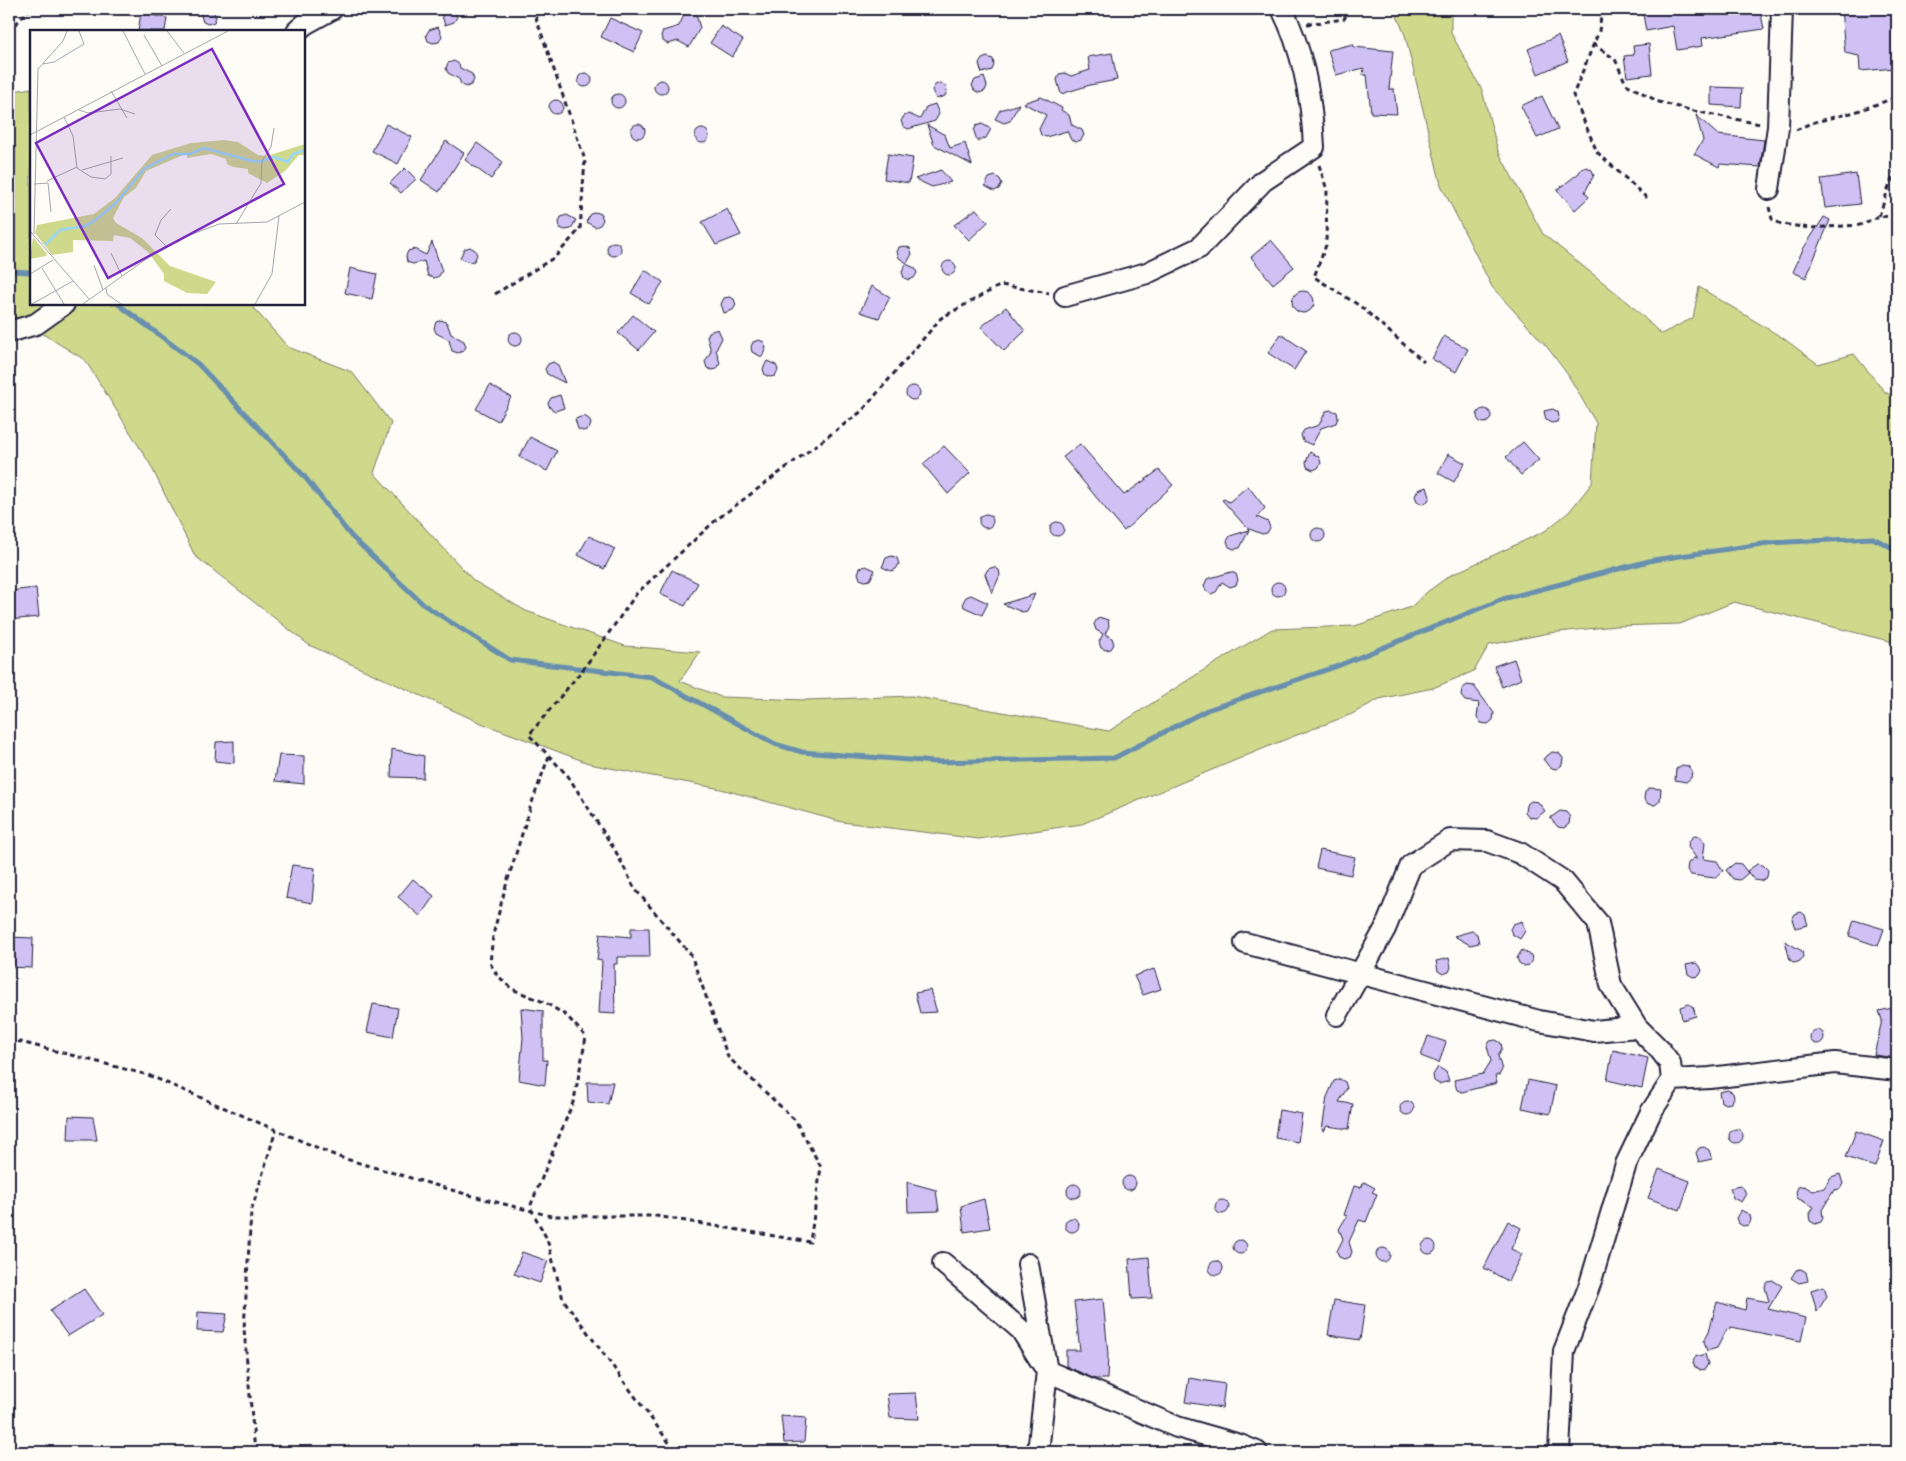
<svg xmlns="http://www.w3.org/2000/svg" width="1906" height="1461" font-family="'Shantell Sans',sans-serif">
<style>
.green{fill:#ced98c;stroke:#787e64}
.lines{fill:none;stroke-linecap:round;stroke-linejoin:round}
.stream{stroke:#698fae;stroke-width:5}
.building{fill:#cfc1f3;stroke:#22223b}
.street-casing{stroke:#22223b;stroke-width:24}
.path{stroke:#22223b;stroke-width:3;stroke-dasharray:5 4;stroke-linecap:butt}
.street{stroke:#fdfcf7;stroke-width:20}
.inset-river{fill:none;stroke:#98d7fa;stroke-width:2.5}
.inset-road{fill:none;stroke:#a5a5ac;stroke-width:1}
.view{fill:#7b2cbf;fill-opacity:0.15;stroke:#7b2cbf;stroke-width:2.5}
.inset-edge{fill:none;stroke:#22223b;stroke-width:2.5}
</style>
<rect width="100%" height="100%" fill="#fdfcf7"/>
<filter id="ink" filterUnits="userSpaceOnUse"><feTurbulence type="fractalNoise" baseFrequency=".02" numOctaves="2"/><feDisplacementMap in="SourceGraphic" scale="10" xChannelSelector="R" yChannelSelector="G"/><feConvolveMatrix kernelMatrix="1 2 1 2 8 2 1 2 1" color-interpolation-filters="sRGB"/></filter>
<g filter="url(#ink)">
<path class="green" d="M1394 9H1451V33L1482 90 1498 151 1543 234 1630 304 1661 334 1693 318 1699 287 1783 338 1818 364 1854 354 1885 392 1897 398V643L1734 602 1680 624 1615 626 1549 633 1489 645 1474 671 1433 688 1379 699 1352 714 1284 740 1082 824 979 839 842 822 721 789 594 765 481 723 309 645 195 556 150 464 85 360 9 313V92L31 88V304H250L288 347 352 372 391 423 374 473 474 581 526 611 625 646 700 652 680 681 721 697 806 700 912 696 1109 731 1199 673 1272 629 1355 626 1411 607 1427 592 1449 576 1545 531 1569 512 1592 483 1596 423 1568 375 1547 347 1492 287 1441 185 1405 35Z"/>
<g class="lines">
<path class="stream" d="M9 271 31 272
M118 304 198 364 304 476 351 536 424 605 510 660 652 677 775 744 802 752 935 762 1114 758 1207 710 1335 667 1503 599 1653 560 1769 543 1873 538 1897 550"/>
</g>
<path class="building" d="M199 9H208L214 12 216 17 214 22 208 24 203 22Z
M451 9 455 11 457 17 454 22 445 25 442 16 444 10Z
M1642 9H1715V11L1733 9H1760L1764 29 1702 38 1703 46 1677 50 1673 26 1646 31Z
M1841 9H1897V38H1894L1896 68 1860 71 1859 56 1845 53Z
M691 12 696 14 700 28 689 47 678 41 668 44 663 41 661 36 663 31 679 26 685 13Z
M141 13 167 18 165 31H138Z
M610 18 643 33 634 52 601 37Z
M721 26 743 40 732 57 710 43Z
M438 27 442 36 439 42 433 43 428 41 426 35 429 30Z
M1558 36 1568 61 1538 74 1528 49Z
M1353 44 1354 47 1393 51 1389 89H1394L1397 114 1371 113 1367 75H1363L1364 68 1336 75 1328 50Z
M1649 44 1652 74 1627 77 1624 56 1634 55 1633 46Z
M1112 53 1117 80 1090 85 1061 94 1057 80 1059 74 1065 73 1071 76 1090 70 1088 57Z
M987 57 993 59 994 65 992 70 982 73 979 64 982 59Z
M454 61 459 64 460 68 472 74 474 80 471 85 466 87 461 84 459 79 448 73 446 68 448 63Z
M578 80a7 7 0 1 1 14 0a7 7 0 1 1-14 0Z
M984 77 987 86 985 91 979 93 974 90 972 85 975 80Z
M654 87a7 7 0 1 1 14 0a7 7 0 1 1-14 0Z
M940 83 946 86 947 91 945 96 936 99 932 90 935 85Z
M1711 87 1742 88 1741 107 1711 105Z
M611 101a7 7 0 1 1 14 0a7 7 0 1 1-14 0Z
M1542 96 1558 129 1537 138 1521 106Z
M1041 97 1062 108 1061 110 1069 115 1072 125 1082 130 1084 135 1081 140 1076 142 1071 140 1067 131 1046 137 1041 135 1039 129 1046 115 1023 103Z
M549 107a7 7 0 1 1 14 0a7 7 0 1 1-14 0Z
M935 104 939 114 935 121 908 129 903 126 901 121 904 116 909 114 920 119 926 107Z
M1019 104 1010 121 1004 123 995 119 1000 110Z
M1696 115 1718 135 1764 140 1760 167 1720 164 1719 167 1694 154 1703 140Z
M631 131a7 7 0 1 1 14 0a7 7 0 1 1-14 0Z
M386 124 412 137 398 164 372 151Z
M982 124 991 129 986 138 977 141 974 131 976 126Z
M927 125 945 135 950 148 965 143 972 165 934 145Z
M695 136a7 7 0 1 1 14 0a7 7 0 1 1-14 0Z
M446 141 464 153 439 192 421 180Z
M477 143 503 162 491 179 465 160Z
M888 154 913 158 909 183 884 179Z
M1587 167 1592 170 1594 175 1585 192 1589 197 1575 210 1557 190 1579 173 1581 169Z
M405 168 416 179 401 193 390 183Z
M941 170 951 182 932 187 915 179Z
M1856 174 1860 204 1825 208 1821 179Z
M995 176 1000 179 1002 184 999 189 994 191 985 186 989 178Z
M727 209 741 235 716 245 702 222Z
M976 209 988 222 969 240 954 225Z
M596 212 601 214 603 220 600 225 595 227 586 222 591 214Z
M567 215 576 220 571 229 565 230 560 228 559 222 561 217Z
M1824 217 1830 220 1806 278 1793 272 1803 249Z
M1271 240 1294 267 1273 284 1251 257Z
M607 249a7 7 0 1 1 14 0a7 7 0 1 1-14 0Z
M432 242 442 271 439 276 434 278 428 276 424 261 413 264 407 262 406 256 408 251 414 249 426 255Z
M905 246 910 248 912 254 907 263 899 258 897 252 899 247Z
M470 247 475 250 477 255 474 261 469 262 460 258 464 249Z
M942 268a7 7 0 1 1 14 0a7 7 0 1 1-14 0Z
M906 264 915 268 917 273 914 278 909 280 904 278 902 272Z
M350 268 377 274 372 299 345 293Z
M645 270 663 282 649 304 631 293Z
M872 286 890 297 879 318 860 312Z
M1292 302a11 11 0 1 1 22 0a11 11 0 1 1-22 0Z
M729 297 734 299 736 305 733 310 724 313 721 304 724 298Z
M1006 307 1025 331 1004 351 981 327Z
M633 315 654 332 639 350 618 333Z
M442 320 447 323 451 334 464 341 466 347 463 351 458 353 452 351 449 340 436 333 434 328 436 322Z
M718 329 722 338 716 350 720 363 717 369 712 370 707 368 705 362 711 351 707 337 709 332Z
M508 339a7 7 0 1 1 14 0a7 7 0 1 1-14 0Z
M1281 334 1306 351 1294 370 1268 353Z
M1444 336 1468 349 1456 372 1432 359Z
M759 340 764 342 766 348 762 357 752 352 751 347 753 342Z
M767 361 776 365 778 370 775 376 770 377 765 375 763 369Z
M553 362 558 365 565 383 547 374 545 369 548 364Z
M490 385 511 397 498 421 476 409Z
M906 393a7 7 0 1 1 14 0a7 7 0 1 1-14 0Z
M560 395 564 408 555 411 550 408 548 403 551 398Z
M1477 416a7 7 0 1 1 14 0a7 7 0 1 1-14 0Z
M1553 409 1558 412 1559 417 1557 422 1551 423 1546 420 1544 411Z
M1331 410 1337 412 1338 418 1336 423 1321 428 1312 445 1303 441 1301 435 1304 430 1319 425 1326 411Z
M584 416 589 419 591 424 589 429 583 431 578 429 575 419Z
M530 437 557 451 547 471 519 457Z
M1523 442 1539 460 1521 475 1506 457Z
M1080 444 1124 495 1159 470 1173 485 1124 531 1063 457Z
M944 446 970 473 948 494 923 464Z
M1310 452 1319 457 1321 463 1318 468 1313 470 1307 467 1306 462Z
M1448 454 1465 463 1454 482 1438 473Z
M1248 486 1265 508 1257 517 1268 522 1270 528 1267 533 1262 534 1247 528 1222 500 1224 499 1229 502Z
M1427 487 1430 497 1427 502 1422 504 1417 501 1415 496 1418 490Z
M979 521a7 7 0 1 1 14 0a7 7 0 1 1-14 0Z
M1050 529a7 7 0 1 1 14 0a7 7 0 1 1-14 0Z
M1311 535a7 7 0 1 1 14 0a7 7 0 1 1-14 0Z
M1249 530 1240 548 1234 549 1229 547 1227 541 1230 536Z
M589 536 615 549 604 569 578 555Z
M892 556 897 558 899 564 896 569 891 571 882 567 886 558Z
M866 566 875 570 870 580 865 581 860 579 858 573 860 568Z
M994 567 999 570 1000 575 992 593 985 574 988 569Z
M672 570 698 583 685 606 660 594Z
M1231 572 1236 574 1238 580 1236 585 1230 587 1222 582 1216 592 1211 594 1206 591 1204 586 1207 579Z
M1271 589a7 7 0 1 1 14 0a7 7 0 1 1-14 0Z
M36 588 39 617 9 620V591Z
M1035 594 1027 611 1022 612 1003 604Z
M971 595 988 603 982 615 964 607 963 602 966 597Z
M1102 618 1108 620 1109 626 1105 634 1112 638 1114 644 1111 649 1106 650 1101 648 1099 642 1103 634 1096 630 1094 624 1097 619Z
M1514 659 1521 679 1502 687 1494 666Z
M1467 685 1474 686 1494 713 1493 720 1488 724 1481 723 1477 717 1479 703 1465 701 1461 696 1462 689Z
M234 741V763L215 761 216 742Z
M392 749 424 756 423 778 391 777Z
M1552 752 1559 753 1563 758 1562 765 1557 769 1550 768 1543 759Z
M279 755 304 756V784L275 781Z
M1682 765 1688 766 1692 771 1691 778 1686 782 1675 780 1676 769Z
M1650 788 1661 789 1660 801 1655 805 1648 804 1644 799 1645 792Z
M1531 801 1538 802 1545 811 1536 818 1529 817 1525 812 1526 805Z
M1560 811 1566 812 1570 817 1569 824 1564 828 1558 827 1550 818Z
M1694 836 1701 837 1705 843 1703 859 1717 861 1723 871 1715 878 1691 875 1687 870 1688 863 1694 858 1697 859 1688 847 1689 841Z
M1320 850 1355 857 1351 875 1316 868Z
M1735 863 1741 864 1748 873 1740 880 1733 879 1726 870Z
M1757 864 1763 865 1768 870 1767 877 1761 881 1754 880 1747 871Z
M292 865 315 868 312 903 286 898Z
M413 879 434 896 420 916 398 897Z
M1801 912 1805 915 1808 925 1795 928 1792 919 1795 914Z
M1854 920 1884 929 1878 946 1849 936Z
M1522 921 1525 931 1520 939 1512 934 1510 929 1513 924Z
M631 928H649L650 957H617V964H614L615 1014 599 1013 602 961 597 960 600 934 631 937Z
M1472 931 1477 934 1479 943 1470 945 1454 936Z
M9 937 33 938 32 968 9 967Z
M1785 941 1802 951 1803 957 1800 961 1795 963 1790 960Z
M1522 950 1531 955 1532 960 1529 965 1524 966 1519 963 1517 958Z
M1449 958 1451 967 1449 972 1443 974 1438 971 1436 961Z
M1696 963 1700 966 1702 971 1699 976 1693 977 1688 974 1686 965Z
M1154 969 1161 989 1143 995 1134 976Z
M930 990 937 1012 920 1013 915 993Z
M373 1004 398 1008 393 1037 367 1032Z
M1689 1004 1693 1007 1696 1016 1682 1020 1680 1007Z
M1897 1007V1058L1874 1055 1882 1020 1879 1011Z
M521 1008 543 1011V1060H547L545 1085 519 1080 523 1038Z
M1810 1037a7 7 0 1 1 14 0a7 7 0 1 1-14 0Z
M1428 1036 1446 1042 1439 1063 1421 1056Z
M1496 1040 1501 1043 1502 1048 1498 1056 1502 1070 1499 1075 1495 1076 1497 1083 1462 1092 1457 1090 1454 1080 1483 1074 1491 1061 1487 1046 1490 1041Z
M1613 1050 1648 1058 1642 1088 1607 1080Z
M1438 1067 1446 1072 1449 1081 1439 1084 1434 1081 1433 1075Z
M1340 1079 1345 1082 1347 1088 1339 1102 1353 1104 1349 1129 1327 1126 1324 1131 1322 1130 1327 1097 1334 1081Z
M1528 1080 1556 1086 1550 1114 1522 1108Z
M587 1082H613L608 1104 588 1102Z
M1728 1090 1733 1093 1734 1098 1731 1103 1726 1104 1721 1102 1719 1092Z
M1400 1108a7 7 0 1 1 14 0a7 7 0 1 1-14 0Z
M1279 1110 1302 1114 1298 1142 1275 1138Z
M69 1116 93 1117 97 1140H68Z
M1729 1136a7 7 0 1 1 14 0a7 7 0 1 1-14 0Z
M1856 1131 1884 1141 1875 1167 1846 1157Z
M1704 1147 1709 1150 1712 1159 1699 1162 1696 1153 1699 1148Z
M1659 1169 1690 1181 1680 1210 1648 1198Z
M1840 1174 1843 1184 1840 1189 1834 1190 1822 1210 1823 1218 1821 1222 1815 1224 1810 1221 1809 1215 1814 1207 1797 1198 1796 1192 1798 1187 1804 1186 1813 1191 1824 1188 1831 1177Z
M1122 1183a7 7 0 1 1 14 0a7 7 0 1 1-14 0Z
M907 1182 936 1190 939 1211 908 1212Z
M1364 1182 1375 1188 1372 1192 1377 1194 1366 1222 1359 1220 1349 1242 1352 1252 1350 1257 1344 1259 1339 1257 1337 1251 1343 1239 1339 1229 1347 1216 1344 1215 1354 1186 1361 1188Z
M1067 1191a7 7 0 1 1 14 0a7 7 0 1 1-14 0Z
M1740 1186 1744 1189 1746 1194 1741 1202 1733 1198 1730 1188Z
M984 1199 990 1228 964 1232 961 1206Z
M1215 1207a7 7 0 1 1 14 0a7 7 0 1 1-14 0Z
M1741 1210 1750 1215 1751 1220 1748 1225 1743 1226 1738 1223 1736 1218Z
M1065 1225a7 7 0 1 1 14 0a7 7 0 1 1-14 0Z
M1508 1221 1521 1228 1511 1249 1522 1254 1508 1281 1484 1268Z
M1422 1247a7 7 0 1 1 14 0a7 7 0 1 1-14 0Z
M1233 1247a7 7 0 1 1 14 0a7 7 0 1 1-14 0Z
M1376 1255a7 7 0 1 1 14 0a7 7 0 1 1-14 0Z
M522 1252 548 1261 540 1283 514 1274Z
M1149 1257 1152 1298 1132 1299 1129 1259Z
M1209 1268a7 7 0 1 1 14 0a7 7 0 1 1-14 0Z
M1801 1269 1806 1272 1808 1281 1799 1283 1791 1278 1796 1270Z
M1774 1281 1782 1286 1768 1309 1806 1318 1801 1341 1731 1327 1730 1330 1727 1329 1717 1348 1707 1351 1704 1341 1709 1331 1717 1302 1745 1310 1747 1298 1769 1302 1765 1287 1768 1282Z
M1824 1286 1827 1296 1817 1312 1811 1290Z
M84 1289 102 1315 68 1336 50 1311Z
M1103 1299 1108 1354 1107 1379H1095L1066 1366V1350H1080L1074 1302Z
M1334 1300 1365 1305 1360 1340 1328 1335Z
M198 1312 227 1314 223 1332 197 1331Z
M1705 1354 1708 1364 1705 1369 1700 1370 1695 1368 1693 1362 1695 1357Z
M1189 1378 1225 1384 1222 1408 1185 1402Z
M916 1393 919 1419 890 1418 887 1394Z
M781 1416 806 1418 804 1442 784 1443Z"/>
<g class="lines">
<g class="street-casing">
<path id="street" d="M297 31 305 24 332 9
M1769 189 1778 127 1782 9
M1065 296 1147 273 1199 248 1263 181 1314 147C1312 100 1303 51 1282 9
M9 332 36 324 64 304
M1245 943 1539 1021 1594 1031 1637 1027
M1337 1015 1385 929 1411 865 1450 840 1487 841 1520 853 1563 881 1598 923 1611 985 1637 1027 1660 1050 1670 1063 1672 1080 1651 1112 1626 1164 1590 1284 1564 1351 1559 1452
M1672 1080 1710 1078 1835 1063 1897 1070
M943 1263 1021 1330 1047 1371 1177 1427 1240 1445 1257 1452
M1028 1264 1047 1371 1038 1452"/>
</g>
<path class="path" d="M1602 9 1599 31 1573 95 1597 152 1648 199
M1307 24 1344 19 1350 9
M9 31 30 9
M1593 44 1615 59 1626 84 1659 102 1694 111 1760 124
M1796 130 1811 123 1855 112 1897 97
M1319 165 1327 190 1326 245 1314 277 1360 306 1424 362
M1769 207 1772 219 1781 224 1810 228 1860 225 1879 216 1897 217
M1879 216 1897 164
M495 294 555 257 580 229 585 160 533 9
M549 756 531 805 505 889 493 935 490 963 497 975 512 989 546 1003 567 1016 586 1037 574 1100 530 1207 547 1239 563 1299 676 1452
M9 1039 148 1075 339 1157 469 1195 551 1216H656L810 1242 821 1167 795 1120 728 1057 691 955 635 889 616 852 568 776 529 735 584 668 637 593 716 520 862 411 941 318 1001 285 1049 293
M255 1452 244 1329 251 1212 276 1130"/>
<use href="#street" class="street"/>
</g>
</g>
<g transform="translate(30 30)">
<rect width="275" height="275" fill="#fdfcf7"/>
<path d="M194 110 208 112 228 125 237 126 275 114V125H269L255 141 237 153 218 143V139L203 137 197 134 196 129 181 124 157 128V125H153L116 141 106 158 94 167 83 188 86 193 112 208 140 236 186 252 177 264 157 263 134 251V244L118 222 100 208 84 205 83 211 43 210V222L22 225 5 203 7 195 64 184 85 168 122 125 161 113ZM3 207 17 224 16 226 0 229Z" fill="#ced98c"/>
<path class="inset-river" d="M15 215 30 200 55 196 64 191 86 173 114 139 143 124H160L174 118 218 130 229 132 244 127 258 132 263 124 275 120"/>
<path class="inset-road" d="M93 1 115 44M137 1 154 23M114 5 132 36M13 34 24 32 54 14 49 1M81 61 97 88M49 80 58 83 90 79 105 84M34 87 43 106 47 138 61 147 75 149 81 144V126M0 105 198 1M52 140 93 128M17 151 47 137M4 154 18 153 21 182M206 194 231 153 232 131 241 117 244 98M0 201 59 269M4 204 8 39 33 11 37 1M137 217 125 205 131 190 141 179M81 223 92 246M64 235 73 260M12 238 34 274M0 244 23 230M76 258 77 264 91 274M2 274 43 251M53 274 119 227 160 205 189 194 237 192 275 172M225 274 242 244 249 186"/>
<path class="view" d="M182 19 254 154 78 248 6 113Z"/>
<rect width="275" height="275" class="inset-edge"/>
</g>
<rect width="1906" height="1461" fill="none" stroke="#fdfcf7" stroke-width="30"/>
<rect x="15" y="15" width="1876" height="1431" fill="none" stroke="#22223b" stroke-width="2" filter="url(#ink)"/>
</svg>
